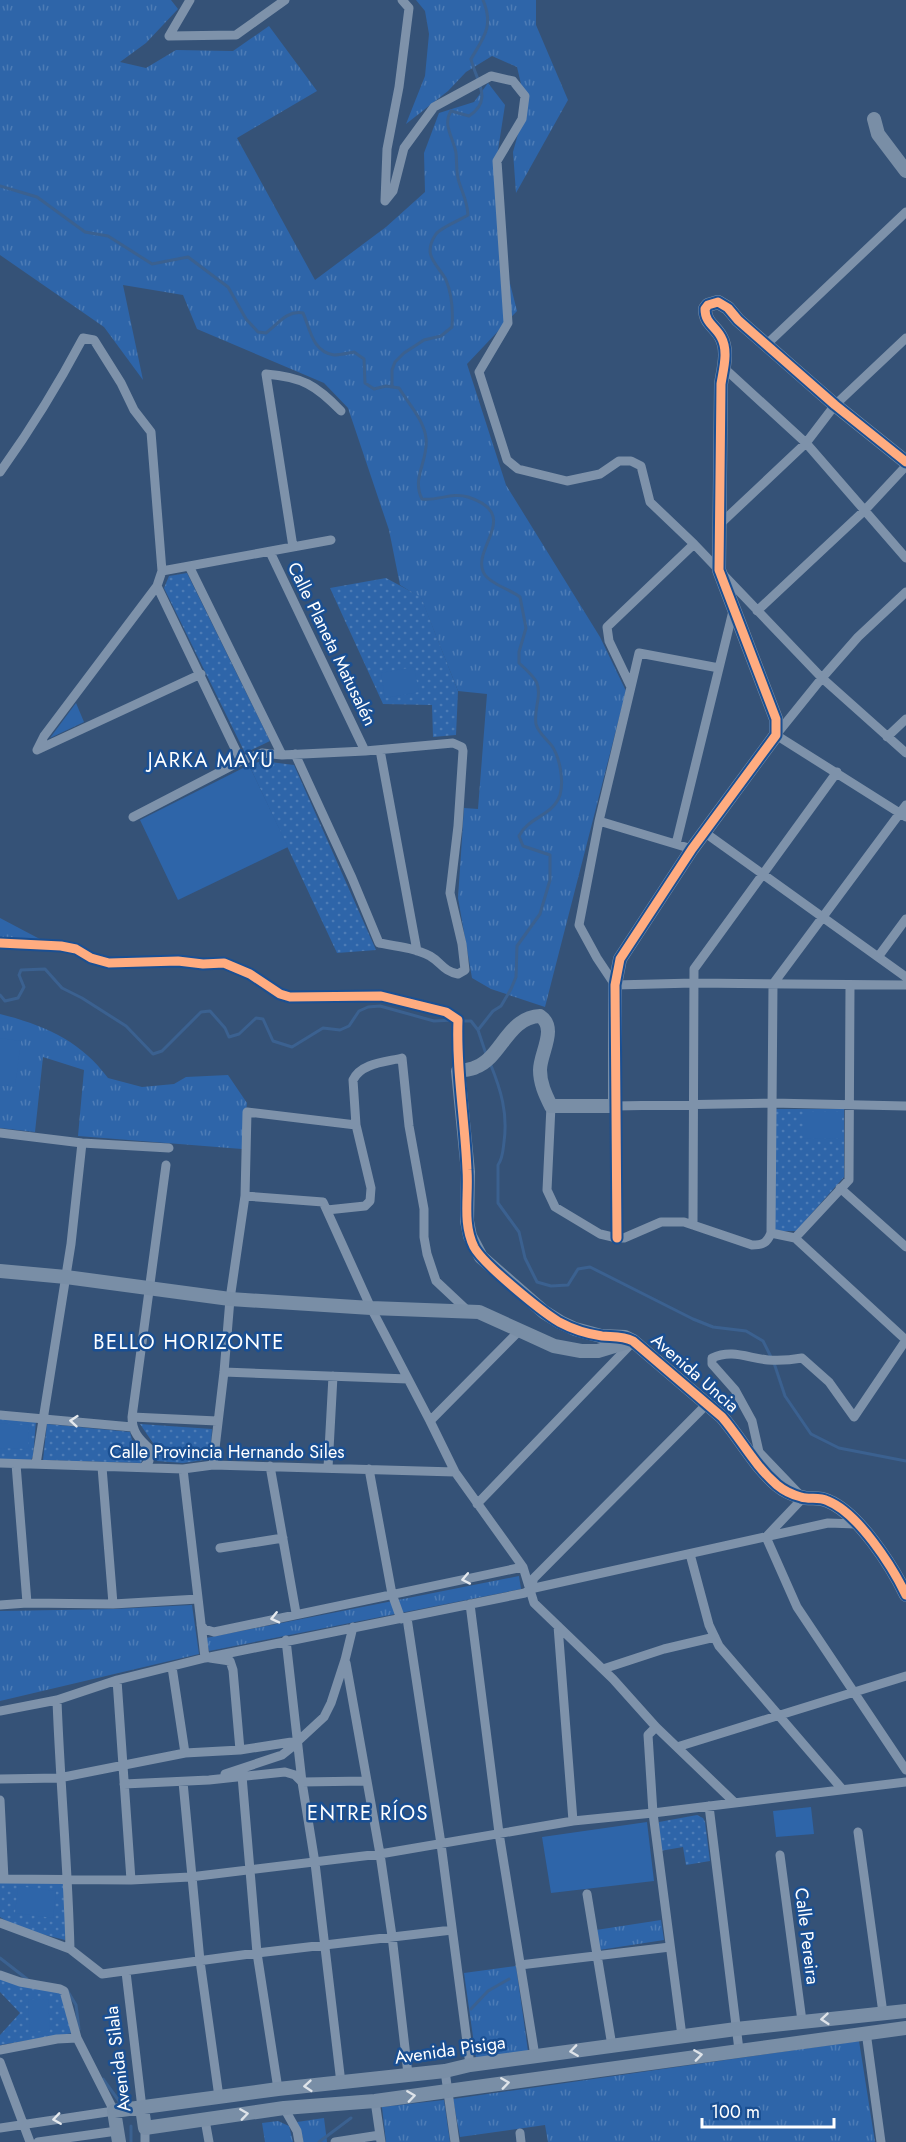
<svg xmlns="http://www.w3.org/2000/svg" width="906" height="2142" font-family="Jost,sans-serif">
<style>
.grass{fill:url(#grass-tufts)}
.park{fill:url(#park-dots)}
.garden{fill:#2e65a9}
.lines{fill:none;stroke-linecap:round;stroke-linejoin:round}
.stream{stroke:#3b6190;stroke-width:3}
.street{stroke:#7e92aa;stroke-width:9}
.secondary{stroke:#798ea6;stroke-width:14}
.cycleway-casing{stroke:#1a4f92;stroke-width:13}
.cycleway{stroke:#ffac80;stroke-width:9}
.oneway{stroke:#e5e9ee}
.oneway2{stroke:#dee3e9}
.labels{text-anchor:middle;stroke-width:5;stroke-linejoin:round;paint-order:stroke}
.street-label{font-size:18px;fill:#fff;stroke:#1a4f92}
.neighbourhood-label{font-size:20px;letter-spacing:1.5px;fill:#fff;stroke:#1a4f92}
</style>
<defs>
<pattern id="grass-tufts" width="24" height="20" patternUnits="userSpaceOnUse" patternTransform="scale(1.5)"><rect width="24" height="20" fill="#2e65a9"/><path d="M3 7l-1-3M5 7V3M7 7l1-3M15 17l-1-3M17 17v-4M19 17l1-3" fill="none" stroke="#4d7cb6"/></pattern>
<pattern id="park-dots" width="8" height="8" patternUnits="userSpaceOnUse" patternTransform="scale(1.5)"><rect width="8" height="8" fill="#2e65a9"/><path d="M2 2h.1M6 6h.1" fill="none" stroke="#4d7cb6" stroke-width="1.8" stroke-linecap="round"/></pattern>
</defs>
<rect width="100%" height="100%" fill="#355277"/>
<path class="grass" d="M0 0H171L178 9 146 43 120 62 146 68 176 50 233 51 269 26 317 91 237 138 315 280 386 227 425 192 424 153 439 113 474 102 488 83 505 105 496 163 499 240 517 311 467 364 506 485 600 637 626 691 545 1007 491 989 472 978 458 898 464 808 478 809 487 694 458 691 421 598 400 585 389 530 348 408 324 383 197 329 183 295 123 285 143 380 104 327 0 255Z
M416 0H536V25L568 100 516 193 513 152 526 105 517 67 492 56 466 72 448 91 406 124 425 76 429 34 425 11Z
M76 703 84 722 50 738Z
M0 918 53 946 0 939Z
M0 1014C44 1025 81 1041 108 1078L142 1087 174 1084 186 1077 228 1075 247 1103 242 1149 78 1136 84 1070 43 1057 35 1132 0 1128Z
M519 1576 521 1589 209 1651 206 1638Z
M192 1605 199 1654 0 1701V1611L115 1609Z
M661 1920 664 1940 599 1950 596 1930Z
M516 1966 528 2051 476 2058 464 1973Z
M859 2041 875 2142H548L545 2125 460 2137 453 2099Z
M444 2100 450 2142H386L382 2107Z
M324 2118 327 2142H303V2138L297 2122Z
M278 2121 289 2126 293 2142H265L262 2123Z"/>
<path class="park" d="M187 573 270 741 245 753 164 588 169 576Z
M386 578 421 597 458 691 456 735 433 737 432 705 383 704 330 588Z
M262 761 294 765 376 950 337 953 249 765Z
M774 1109H844V1177L796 1231H774Z
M0 1414 36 1421 33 1456 31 1460H0Z
M47 1424 130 1432 132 1440 144 1455 141 1463 43 1460Z
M140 1424 212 1429 210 1459 183 1463 157 1461 155 1446Z
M697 1815 703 1818 705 1822 710 1861 686 1865 683 1847 660 1851 659 1822Z
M0 1882 65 1883V1940L18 1928 0 1917Z
M0 1979 57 1991 63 1996 73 2033 0 2045V2035L20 2013 0 1992Z"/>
<path class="garden" d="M414 667 419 692 385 698 381 673Z
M249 765 288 847 178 900 140 820Z
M0 1038 21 1041 15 1087 0 1085Z
M803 1112H842V1138L803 1139Z
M0 1423 29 1425 28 1449 0 1448Z
M811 1807 814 1834 776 1837 773 1811Z
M647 1822 654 1881 551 1893 542 1837Z
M18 1886 56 1891 53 1918 15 1913Z
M48 1999 50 2031 30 2032 28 2000Z"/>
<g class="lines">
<path class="stream" d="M0 186 37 197 85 232 108 236 152 264 188 257 228 287 246 319 258 332 266 333C278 324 287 310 303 313 310 328 312 352 334 355 340 355 348 353 354 352L364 359 365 383 374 389 386 386 399 388C408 403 424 420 426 438 429 460 411 478 422 499 438 501 452 492 468 497 524 515 468 550 485 575 492 585 510 589 520 597L526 628 519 652V663C535 678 542 682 537 705 536 711 535 718 536 724 538 733 547 739 552 746 560 758 564 781 560 795 553 816 528 817 519 836L523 846 550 855V880L540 914 517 946 516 977 511 989 501 1006 493 1011 478 1030
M392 387V370L395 362 404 353 424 340 441 336 452 327C453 312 452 294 446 280 438 264 421 256 436 234 440 228 460 220 468 215 467 200 463 195 459 182 456 173 457 163 456 153 454 139 442 125 451 111L469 116C494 100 476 81 471 59 484 37 494 26 483 0
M0 995 5 1001 18 998 24 987 19 975 21 970 45 969 62 988 82 998 126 1026 153 1054 162 1051 201 1012 210 1011 225 1028 229 1037 239 1034 256 1018 263 1019 273 1041 292 1047 323 1028 340 1030 349 1026 359 1011 368 1007 380 1006 434 1021 454 1020
M461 1021H471L478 1030 486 1054
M490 1063C501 1090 508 1113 504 1142 503 1150 503 1158 498 1165V1203L519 1232 525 1258 537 1282 551 1286 568 1285 578 1269 590 1267 693 1319 713 1327 746 1331 763 1341 771 1357
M774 1363 785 1396 811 1434 839 1448 906 1461
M0 1958 27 1979
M67 1990 76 2005 79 2029
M471 2009 488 1991 509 1979
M103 2079 119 2101 120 2107
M131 2126V2142
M319 2142 351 2118"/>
<path class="street" d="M190 0 169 36 236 35 285 0
M385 201 393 191 404 148 434 107 491 76 513 81 525 96 522 119 497 161 508 323 479 372 507 460 518 469 567 481 600 474 619 461H631L641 466 650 502 694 544 822 678 906 753
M385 201 387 149 399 87 409 8 402 0
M767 344 906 212
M723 367 806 443 906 558
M0 472C31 429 58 385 83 338L94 340 121 383 134 410 151 432 162 571 157 586 44 736 37 750
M719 525 806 443 835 405 906 338
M694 544 607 627 609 641 631 687 599 821 579 925 597 958 615 985 694 983 906 985
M293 547 266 374C302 377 316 385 341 411
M270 552 365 751
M189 566 282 755
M162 571 331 540
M157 586 241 761
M906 592 858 637 822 678 776 735 906 817
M757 611 864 511 906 466
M631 687 639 653 719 668
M887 737 906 719
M37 750 201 674
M380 750 417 951
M133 817 241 761 262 753 282 755 365 751 453 743 462 747 463 751 458 826 450 893 462 944 465 970 458 974C443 971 442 963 430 956 415 948 396 946 379 943L352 878 295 754
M599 821 692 849
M704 832 906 977
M676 844 733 611
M0 943 61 946 76 949 91 958 109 963 178 961 203 964 224 963 250 974 280 994 290 997 381 996 446 1012 458 1020V1071
M878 957 906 919
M551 1106 547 1190 555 1207 600 1234 617 1238H624L661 1222H684L752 1245C763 1245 767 1243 771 1233L773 984 906 805
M0 1133 82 1143 169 1148
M840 1188 906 1247
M245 1196 323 1202 371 1308 430 1421 455 1472 523 1567 534 1603 613 1679 656 1727 734 1802
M327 1210 365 1206 370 1201 371 1188 356 1125 353 1080C361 1063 386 1062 402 1058L409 1126 424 1209V1237L427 1254 436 1281 468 1311
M693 1225 694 969 837 772
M771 1233 795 1238 906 1340
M617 1238 615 1106 772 1103 906 1106
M795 1238 849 1180 850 986
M906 1340 854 1417 829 1382 802 1358C791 1360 780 1361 768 1360 748 1358 732 1349 712 1358V1364L735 1390 752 1421 759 1452 803 1498 766 1537 797 1607 906 1770
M224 1372 408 1379
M0 1415 132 1427
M132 1417 217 1421
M430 1421 520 1330
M0 1463 183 1469 213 1465 455 1472
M16 1464 27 1603
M36 1464 71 1244 82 1143
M213 1465 224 1372 230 1299 245 1196 247 1112 356 1125
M270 1466 296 1613
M102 1467 113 1604
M144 1467 149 1461 150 1449C139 1439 132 1432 132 1417L166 1165
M328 1468 333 1376
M183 1469 205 1658
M369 1469 392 1594 401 1619
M477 1504 632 1343
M220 1548 283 1538
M690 1554 709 1625 719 1646 842 1789
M530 1589 534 1578 706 1405
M470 1604 499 1833 535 2056
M0 1605 27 1603 113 1604 198 1599
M407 1618 441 1844 470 2065
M201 1625 204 1629 214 1632 523 1567
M558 1626 573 1821
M286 1640 302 1782 315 1863 341 2083
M210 1658 230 1661 233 1670 240 1750
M346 1663 380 1854 392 1936 408 2074
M172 1667 185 1753
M603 1669 664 1649 715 1637
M117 1680 131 1880
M57 1700C60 1783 68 1866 70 1949
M0 1711 57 1700 117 1680 205 1658 525 1593 530 1589 828 1523 857 1524
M656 1727 648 1735 653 1813 682 2036
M677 1747 906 1676
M225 1774 282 1755 297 1743
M242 1776 257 1953 278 2089
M0 1779 59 1778 185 1753 240 1750 298 1741 324 1717 331 1703 345 1660 353 1627
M183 1782 200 1961 219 2097
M124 1784 209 1780 285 1772 295 1775 302 1782 366 1781
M0 1800 4 1879
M709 1806 739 2050
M858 1832 883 2013
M780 1855 802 2021
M0 1879 131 1880 190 1877 380 1854 573 1821 653 1813 906 1782
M587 1894 612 2046
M0 1923 70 1949 102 1974 257 1953 452 1930
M520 1965 670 1947
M126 1972 142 2108
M0 1975 20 1982 60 1989 64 1991 77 2038 114 2111 0 2128
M866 2032 881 2142
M0 2050 57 2039 77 2038
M0 2062 30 2142
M445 2071 455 2142
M375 2101 381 2142
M284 2108 297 2131 299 2142
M205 2120 209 2142
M145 2128V2142
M520 2133 521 2142
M38 2142 117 2131
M335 2142 380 2135"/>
<path class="secondary" d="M874 119 878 134 906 171
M906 462 835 405 738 320 728 308 718 302 708 305 705 309C705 323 715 326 721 337 729 351 723 370 721 384L719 570 776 719V735L692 849 620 959 615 985V1106H551C545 1094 540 1083 540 1070 540 1053 558 1028 540 1016 508 1017 501 1058 476 1067 471 1070 464 1070 458 1071L468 1172 467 1221 470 1236 481 1257 544 1312 560 1322 575 1329 601 1336 625 1337 633 1341 722 1417C741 1439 754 1465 777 1485 783 1490 793 1495 801 1497 810 1500 818 1496 828 1501 858 1513 892 1566 906 1595
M0 1271 66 1277 230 1299 371 1308 479 1312 554 1346 581 1351H598L631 1341
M142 2108 145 2128 284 2108 375 2101 906 2028
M119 2142 114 2111 278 2089 445 2071 470 2065 736 2029 906 2011"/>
<g class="cycleway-casing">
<path id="cycleway" d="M0 943 61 946 76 949 91 958 109 963 178 961 203 964 224 963 250 974 280 994 290 997 381 996 446 1012 458 1020C456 1071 465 1120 467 1170 469 1196 462 1223 474 1247 483 1264 541 1311 559 1322 572 1329 588 1334 602 1336 614 1337 623 1336 633 1341L722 1417C741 1439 754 1465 777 1485 783 1490 793 1495 801 1497 810 1500 818 1496 828 1501 858 1513 892 1566 906 1595
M617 1238 615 985 620 959 692 849 776 735V719L719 570 721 384C723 370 729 351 721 337 715 326 705 323 705 309L708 305 718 302 728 308 738 320 835 405 906 462"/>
</g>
<use href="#cycleway" class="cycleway"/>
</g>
<defs><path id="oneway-chevron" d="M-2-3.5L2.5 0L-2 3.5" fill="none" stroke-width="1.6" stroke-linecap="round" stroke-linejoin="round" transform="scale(1.5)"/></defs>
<g class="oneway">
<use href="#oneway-chevron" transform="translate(74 1421) rotate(-175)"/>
<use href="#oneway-chevron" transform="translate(466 1579) rotate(169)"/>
<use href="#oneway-chevron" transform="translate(275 1618) rotate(167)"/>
<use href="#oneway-chevron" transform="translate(57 2119) rotate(172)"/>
</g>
<g class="oneway2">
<use href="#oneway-chevron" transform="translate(825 2019) rotate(175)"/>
<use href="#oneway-chevron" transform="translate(574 2051) rotate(172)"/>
<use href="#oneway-chevron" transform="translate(698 2055) rotate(-8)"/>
<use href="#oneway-chevron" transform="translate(505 2083) rotate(-8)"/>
<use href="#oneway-chevron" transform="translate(308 2086) rotate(175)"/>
<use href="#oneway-chevron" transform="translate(411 2096) rotate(-8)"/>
<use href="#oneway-chevron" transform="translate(244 2114) rotate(-8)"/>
</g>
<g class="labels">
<g class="street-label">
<text transform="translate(332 644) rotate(64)" y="6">Calle Planeta Matusalén</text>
<text transform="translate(695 1373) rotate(41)" y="6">Avenida Uncia</text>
<text x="227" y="1458">Calle Provincia Hernando Siles</text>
<text transform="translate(807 1936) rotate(83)" y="6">Calle Pereira</text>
<text transform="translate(450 2050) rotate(-8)" y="6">Avenida Pisiga</text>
<text transform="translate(118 2059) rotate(-97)" y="6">Avenida Silala</text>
</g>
<g class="neighbourhood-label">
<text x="211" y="767">JARKA MAYU</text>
<text x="189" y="1349">BELLO HORIZONTE</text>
<text x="368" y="1820">ENTRE RÍOS</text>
</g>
</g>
<path d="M702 2118v9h132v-9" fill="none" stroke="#ffffff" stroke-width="3"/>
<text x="711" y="2118" font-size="18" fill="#ffffff" stroke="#1a4f92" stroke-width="4.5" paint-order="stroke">100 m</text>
</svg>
